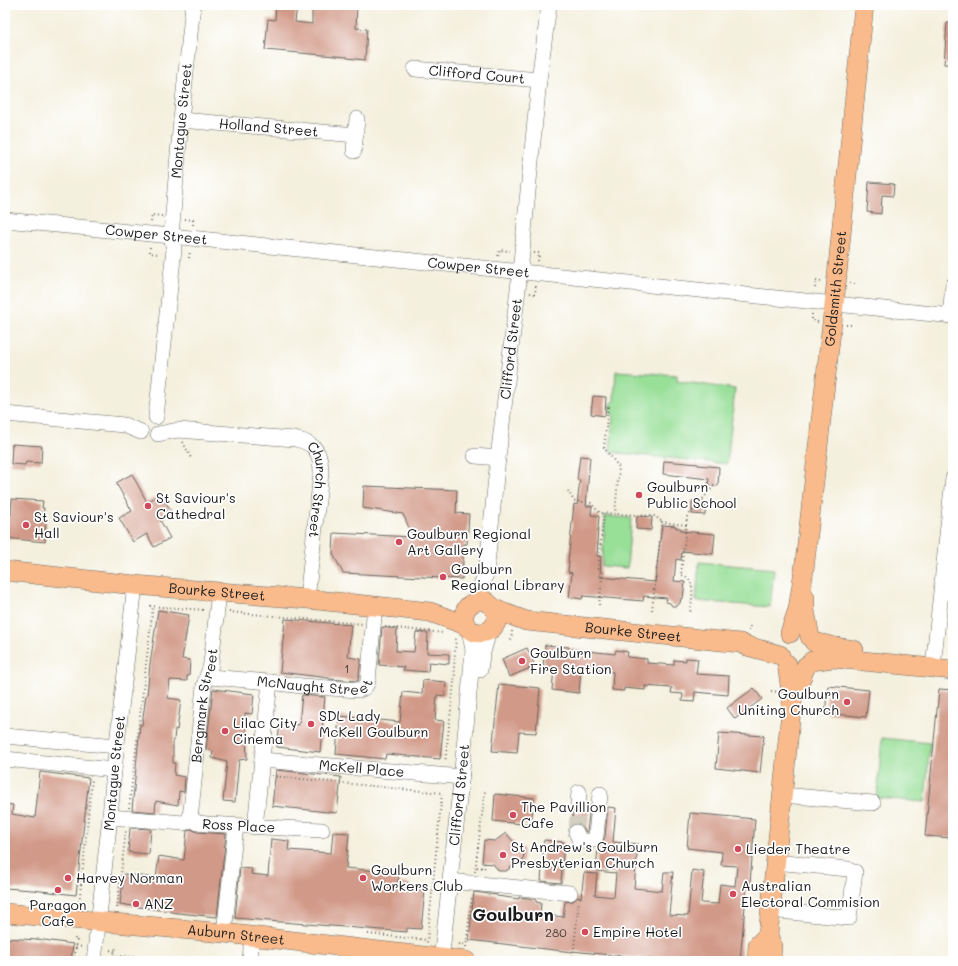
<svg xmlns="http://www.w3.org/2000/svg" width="958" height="966" font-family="Mali,sans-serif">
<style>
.green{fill:#98df98;stroke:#5a7e5a}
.building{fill:#d19987}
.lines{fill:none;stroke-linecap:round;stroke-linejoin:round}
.minor-tunnel{stroke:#d4d0c1;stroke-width:15;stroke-dasharray:15 8;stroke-linecap:butt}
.minor-casing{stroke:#686660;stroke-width:16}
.major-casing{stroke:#686660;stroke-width:20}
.path{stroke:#686660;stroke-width:2;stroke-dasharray:1 3;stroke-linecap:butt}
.minor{stroke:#fff;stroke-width:15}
.major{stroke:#fabb8c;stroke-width:19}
.poi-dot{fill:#d1495b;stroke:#fff;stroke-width:1.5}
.labels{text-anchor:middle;stroke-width:3.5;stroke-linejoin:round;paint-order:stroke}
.number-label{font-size:12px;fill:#493b37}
.street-label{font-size:14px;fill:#1c1c1c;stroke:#fff}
.poi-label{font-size:14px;fill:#1c1c1c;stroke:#fff;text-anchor:start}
.district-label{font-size:18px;font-weight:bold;fill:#1c1c1c;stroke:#fff}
</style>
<rect width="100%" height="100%" fill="#fff"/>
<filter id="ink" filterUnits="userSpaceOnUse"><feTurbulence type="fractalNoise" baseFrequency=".025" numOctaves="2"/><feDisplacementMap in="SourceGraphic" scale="8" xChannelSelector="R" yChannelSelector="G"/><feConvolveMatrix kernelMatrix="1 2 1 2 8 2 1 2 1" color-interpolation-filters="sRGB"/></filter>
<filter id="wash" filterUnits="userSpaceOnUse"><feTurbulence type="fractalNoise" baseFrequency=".012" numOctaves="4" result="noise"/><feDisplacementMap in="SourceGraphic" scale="16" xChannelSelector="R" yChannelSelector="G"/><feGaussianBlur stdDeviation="0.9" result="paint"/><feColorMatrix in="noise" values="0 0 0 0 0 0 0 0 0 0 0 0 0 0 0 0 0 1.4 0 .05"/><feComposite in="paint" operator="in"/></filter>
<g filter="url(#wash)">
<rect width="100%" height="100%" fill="#f4f0de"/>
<path class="green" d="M616 371 677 375V381L735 389 727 464 610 452 613 415 610 411V404L614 401Z
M605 516 631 518 627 568 602 566Z
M699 562 774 569 770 607 696 601Z
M882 738 930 743 925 802 877 798Z"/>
<g id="blocks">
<path class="building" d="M276 5H297L295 22 312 24V5H357L356 28 367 29 365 60 347 58V57L265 50 268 19 275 20Z
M947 23H953V65L944 64Z
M869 182 894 184 893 196 882 195 881 214 867 212Z
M593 396 606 397 605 416 591 414Z
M12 444 42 446 41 463 26 462 25 465 11 464Z
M580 456 590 457 586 506H592L591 515 599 516 597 542H598L597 556H601L600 577 655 582 662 525 676 526V528H681V531L715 534 713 554 682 551 681 560 676 559 674 581 685 582 683 598H681L680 603 677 606H672L670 603 666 602 667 598 644 596 643 601 583 596 582 599 569 597 572 573 568 572 569 562H568L574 504 577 505 580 480H577Z
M664 461 698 464V465L719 467 718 486 708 485 709 479 663 474Z
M132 474 147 502 161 494 172 513 160 520 170 538 154 547 147 534 133 542 119 518 132 511 116 483Z
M364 486 457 490 456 513 469 514 467 544H464L462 579 343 573 333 554 334 533 413 537 403 514 363 508Z
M12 499 43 501 42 508H44L43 522 46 523 45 542 5 538 6 519H8V514H11Z
M692 501 706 502 705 515 692 514Z
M637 516 652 517 651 530 636 529Z
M158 610 189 615 182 659 190 660 189 676H187V681L170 680 168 698 181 700 177 730 175 729 174 741H173V763H175L174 775 185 777 184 792 179 791 178 805 156 801 155 812 132 810 140 725H142L146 695H147L150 664Z
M285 619 351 625 348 657 361 659 358 681 329 679V678L280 672Z
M382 627 397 629 396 651 414 652 416 632 428 633 427 653 449 654V664L429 662 428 672 403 670 404 667 379 665Z
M545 645 569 647V649L615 654 616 650 628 652 627 657 647 659V663L674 665V660L686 661V658L698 659 696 674 729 676 728 695 695 692 694 702 682 701 683 694 671 693 672 688 645 686V690L624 688V691L612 690 613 672 581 668 579 693 552 690 554 668 543 667Z
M527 648 535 666 509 677 502 659Z
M423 680 446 682 445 696 437 695 435 720 444 721 440 759 386 754 385 759 336 754 339 716 400 722 403 692 422 694Z
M499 684 540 688 536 733 519 732 517 753 492 751Z
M828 686 869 690 866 717 825 713Z
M754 688 762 699 735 719 727 708Z
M213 689 254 694 252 714 245 713 247 759 239 760 235 802 223 801 227 762 212 758 213 751 206 749Z
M939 689 953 690V838L925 836Z
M302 695 325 697 320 752 277 747 280 723 299 725Z
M719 733 764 736 760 773 716 768Z
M276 770 341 777 337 813 272 806Z
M40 772 89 778 76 895 32 890 5 888V804L13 805 12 814 35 818Z
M495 794 534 798 531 825 493 821Z
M587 805H590L587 832H586L581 825 577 823 572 824 573 811 577 813 581 812 585 809Z
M608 807 616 808 613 842 638 844 634 888 662 891 664 872H673L669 915 688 916 692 870 704 872 701 903 718 904 720 884 735 886 737 866 721 865 722 852 687 848 690 813 755 819 750 884H747L740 961H669L572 951V952L469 940 474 892 497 895V896L519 899V897L536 899V902L541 903 540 914 563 917 565 902 573 901 578 897 581 898 584 873 597 874 595 895 614 897 616 873 596 871 598 847 603 841 605 837Z
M130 828 151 829 149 854 128 852Z
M191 829 197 832 226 834 217 917 178 913 120 904 124 874 156 878 159 856 184 860 187 831Z
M333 832 349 833 346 868 399 873 398 883 410 884V889L425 890 421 929 407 928V932L281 922 235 918 240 868 252 869 251 874 268 876 271 839 289 841 288 850 331 853Z
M506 833 518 847 524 848 523 864H515L506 871H499L493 864 482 863 484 840 495 841Z
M544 840 564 842 561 883 541 881Z
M5 938 37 940V939L73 944 71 961H5Z"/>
</g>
</g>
<g filter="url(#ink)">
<use href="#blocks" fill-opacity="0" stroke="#686660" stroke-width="1"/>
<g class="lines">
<path class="minor-tunnel" d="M576 832 578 804"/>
<g class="minor-casing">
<g id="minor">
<path id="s1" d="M415 69 539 80"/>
<path id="s2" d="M181 120 356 135"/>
<path d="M354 151 357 119"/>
<path id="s3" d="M5 220 171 236 953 316"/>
<path d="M950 316 953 285"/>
<path d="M5 414 124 425 141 432"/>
<path id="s4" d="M156 417 174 249 171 236 181 120 193 5"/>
<path id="s5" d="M158 434 178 430 295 439C315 443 321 452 321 473L307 599"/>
<path d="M475 456 498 458"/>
<path id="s6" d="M474 602 486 574 498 458 520 272 539 80 549 5"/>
<path d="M934 658 953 478"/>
<path d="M480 670 482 656 489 631"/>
<path id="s7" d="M207 676 210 677 270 682 302 686 358 690C364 689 366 687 368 681L375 606"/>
<path d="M5 736 117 746"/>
<path d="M5 759 114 770"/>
<path id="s8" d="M262 760 462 777"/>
<path d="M783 795 873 803"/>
<path d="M578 804 579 792"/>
<path d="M110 817 184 823 192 819"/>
<path id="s9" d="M192 819 190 814 191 810 204 686C206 678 210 671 211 663L219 592"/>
<path id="s10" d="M192 819 198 823 207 824 322 830"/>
<path d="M255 827 270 682"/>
<path d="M576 832 580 841C587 841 592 843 596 836L600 794"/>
<path d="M775 862 848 869"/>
<path d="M450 881 570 893"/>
<path d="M770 910 849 918 855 872"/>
<path d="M224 933 236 826"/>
<path id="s11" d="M94 961 110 817 114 770 135 585"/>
<path d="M250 961 251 948"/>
<path id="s12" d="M441 961 461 781 473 650 469 629"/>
</g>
</g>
<g class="major-casing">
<g id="major">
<path id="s13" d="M5 571 135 585 219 592 307 599 375 606 430 612 466 625"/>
<path d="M805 597V610L810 637"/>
<path id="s14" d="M495 609C506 638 461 641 464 615 465 610 468 605 473 603 476 601 481 600 485 601 489 603 491 606 494 608 499 612 520 618 526 621L740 643 747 646 780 655"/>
<path id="s15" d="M790 633 798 609 804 570 834 305 864 5"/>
<path d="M814 642 835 647 854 650"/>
<path d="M812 661 833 658 953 670"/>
<path d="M787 664 792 699"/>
<path id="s16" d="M5 913 224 933 466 961"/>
<path d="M757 961 758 945 768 935"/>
<path d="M771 961 772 946 768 935 792 701 806 666"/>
</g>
</g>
<path class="path" d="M185 219 193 220V226
M151 222 152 215 162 216
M150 247V253L158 254
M534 253H540
M498 256 500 250 510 251
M189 258 190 251
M538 261 539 255
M816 281 822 282
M850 284H855
M815 288 816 281
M530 293 535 294 536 286
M812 314V321L818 322
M846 325H851
M605 406 610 407
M608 407 604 448 619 467 615 514
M183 442 191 458
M568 491 574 501 591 503 600 513 655 516 662 522
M686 525 687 517 714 486
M598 569 604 513
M495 586H504
M599 605 603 570
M150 606 204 610
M652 610 662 522 686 525 681 575C698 577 691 603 690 614
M229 612 362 624
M385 627 444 633
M749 631 750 625
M511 640 512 631
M771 691 778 692
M809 695 814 694
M445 763 455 673 454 668 456 637
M272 776 442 793 427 943
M129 808 153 606
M477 867 484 868
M475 872 485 791
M484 872 485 863
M79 904 87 905
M79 905 92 779
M117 908 126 830
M368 934 427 940
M459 944 466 945
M76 946 83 947
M466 947 472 896
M110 950 116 951
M113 956 156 958 191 961
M573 956 579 901
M74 961 77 941H75V938
M113 961V956L116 948"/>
<use href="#minor" class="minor"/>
<use href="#major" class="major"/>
</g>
</g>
<g class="poi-dot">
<circle cx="639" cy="495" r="4"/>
<circle cx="148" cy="506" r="4"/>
<circle cx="26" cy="525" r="4"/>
<circle cx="399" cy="542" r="4"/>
<circle cx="443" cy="577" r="4"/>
<circle cx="522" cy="661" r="4"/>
<circle cx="847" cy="702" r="4"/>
<circle cx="311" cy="724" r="4"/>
<circle cx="225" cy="731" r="4"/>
<circle cx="513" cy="815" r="4"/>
<circle cx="738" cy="849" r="4"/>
<circle cx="503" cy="855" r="4"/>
<circle cx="68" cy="878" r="4"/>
<circle cx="363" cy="878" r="4"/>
<circle cx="58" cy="890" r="4"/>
<circle cx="733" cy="894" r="4"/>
<circle cx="136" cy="904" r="4"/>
<circle cx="585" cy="932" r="4"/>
</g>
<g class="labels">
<g class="number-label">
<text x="347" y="673">1</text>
<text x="556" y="937">280</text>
</g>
<g class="street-label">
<text dy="5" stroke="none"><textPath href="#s1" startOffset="62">Clifford Court</textPath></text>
<text dy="5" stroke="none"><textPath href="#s4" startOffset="298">Montague Street</textPath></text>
<text dy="5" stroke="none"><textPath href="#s2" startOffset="88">Holland Street</textPath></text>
<text dy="5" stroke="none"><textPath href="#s3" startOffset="152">Cowper Street</textPath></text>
<text dy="5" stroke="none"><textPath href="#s3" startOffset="476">Cowper Street</textPath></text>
<text dy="5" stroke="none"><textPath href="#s15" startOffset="348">Goldsmith Street</textPath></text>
<text dy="5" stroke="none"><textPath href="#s6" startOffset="257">Clifford Street</textPath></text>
<text dy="5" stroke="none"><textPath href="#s5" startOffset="202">Church Street</textPath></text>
<text dy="5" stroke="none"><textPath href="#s13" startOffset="213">Bourke Street</textPath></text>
<text dy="5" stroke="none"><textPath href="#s14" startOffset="243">Bourke Street</textPath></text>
<text dy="5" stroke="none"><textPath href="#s7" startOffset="109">McNaught Street</textPath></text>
<text dy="5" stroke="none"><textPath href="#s9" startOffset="115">Bergmark Street</textPath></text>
<text dy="5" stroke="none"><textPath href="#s8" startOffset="100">McKell Place</textPath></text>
<text dy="5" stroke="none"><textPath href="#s11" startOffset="189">Montague Street</textPath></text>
<text dy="5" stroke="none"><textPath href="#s12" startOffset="167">Clifford Street</textPath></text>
<text dy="5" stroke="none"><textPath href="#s10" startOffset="48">Ross Place</textPath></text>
<text dy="5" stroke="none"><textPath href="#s16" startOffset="232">Auburn Street</textPath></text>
</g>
<g class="poi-label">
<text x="647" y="492">Goulburn<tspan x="647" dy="16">Public School</tspan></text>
<text x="156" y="503">St Saviour's<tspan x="156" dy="16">Cathedral</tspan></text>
<text x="34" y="522">St Saviour's<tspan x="34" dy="16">Hall</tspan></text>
<text x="407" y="539">Goulburn Regional<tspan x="407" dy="16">Art Gallery</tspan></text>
<text x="451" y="574">Goulburn<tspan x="451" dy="16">Regional Library</tspan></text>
<text x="530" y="658">Goulburn<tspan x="530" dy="16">Fire Station</tspan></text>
<text x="839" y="699" text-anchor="end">Goulburn<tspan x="839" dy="16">Uniting Church</tspan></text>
<text x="319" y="721">SDL Lady<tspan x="319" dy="16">McKell Goulburn</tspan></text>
<text x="233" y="728">Lilac City<tspan x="233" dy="16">Cinema</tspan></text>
<text x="521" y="812">The Pavillion<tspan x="521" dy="16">Cafe</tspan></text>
<text x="511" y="852">St Andrew's Goulburn<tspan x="511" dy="16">Presbyterian Church</tspan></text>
<text x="746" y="854">Lieder Theatre</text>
<text x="371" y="875">Goulburn<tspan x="371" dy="16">Workers Club</tspan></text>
<text x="76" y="883">Harvey Norman</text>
<text x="741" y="891">Australian<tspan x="741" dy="16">Electoral Commision</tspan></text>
<text x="144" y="909">ANZ</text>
<text x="58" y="910" text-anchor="middle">Paragon<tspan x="58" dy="16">Cafe</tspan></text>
<text x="593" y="937">Empire Hotel</text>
</g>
<g class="district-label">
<text x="513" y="921">Goulburn</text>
</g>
</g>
<rect width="958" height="966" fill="none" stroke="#fff" stroke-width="20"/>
</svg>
